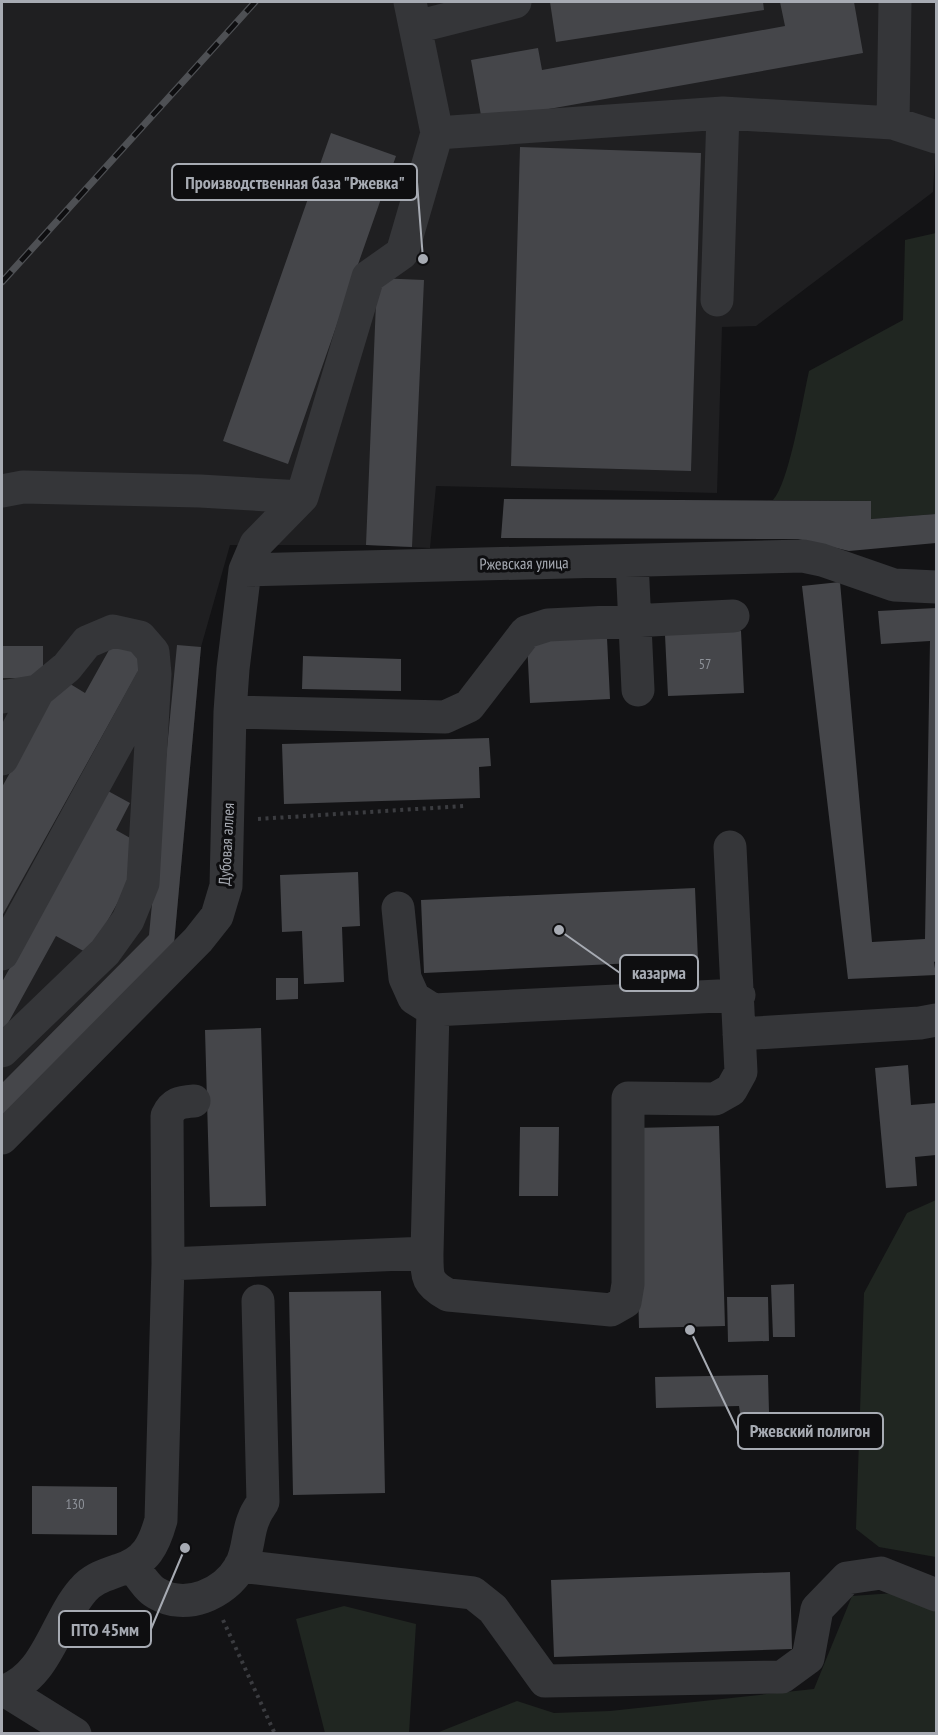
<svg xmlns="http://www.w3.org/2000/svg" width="938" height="1735" font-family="'PT Sans Narrow',sans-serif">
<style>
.built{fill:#1f1f21}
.green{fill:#202621}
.building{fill:#45464a}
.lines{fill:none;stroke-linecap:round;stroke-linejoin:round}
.path{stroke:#3b3c40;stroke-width:4;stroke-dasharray:3 4.5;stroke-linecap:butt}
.minor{stroke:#353639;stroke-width:33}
.rail-casing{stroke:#4e5054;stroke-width:7}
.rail{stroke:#0e0e10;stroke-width:4.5;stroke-dasharray:14;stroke-linecap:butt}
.labels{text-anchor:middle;stroke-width:6;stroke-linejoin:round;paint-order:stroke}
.number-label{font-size:14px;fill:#8e9299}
.street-label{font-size:16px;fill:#a7abb3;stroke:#0e0e10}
.leader{fill:none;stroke:#a7abb3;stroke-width:2}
.callout-dot{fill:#a7abb3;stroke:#0e0e10;stroke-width:2}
.callout{fill:#0e0e10;stroke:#a7abb3;stroke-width:2}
.callout-label{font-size:18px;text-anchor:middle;font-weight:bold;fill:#a7abb3}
</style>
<rect width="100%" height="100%" fill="#131315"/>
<path class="built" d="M2 2H936V142L933 192 756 326 722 327 717 493 436 486 430 548 366 545H230L201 647 174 944 2 1121Z"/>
<path class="green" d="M936 233V514L871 519 870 501 773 500C789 484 803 398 809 371L903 320 905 240Z
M936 1200V1557L879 1547 856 1529 864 1293 907 1213Z
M894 1593 936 1611V1733L434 1734 517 1701 554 1713 610 1711 814 1689 852 1596Z
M344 1606 416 1624 409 1733H325L296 1619Z"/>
<path class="building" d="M550 2H763L764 10 556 42Z
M780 2H854L863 53 482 121 471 60 538 48 542 70 785 26Z
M331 133 396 156 288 464 223 441Z
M520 147 701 153 691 471 511 466Z
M377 278 424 280 412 547 366 545Z
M504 499 871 501V519L936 514V543L849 551 798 539 501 538Z
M840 582 872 942 925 939 930 641 881 644 878 611 936 608V961L934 962 936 975 848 979 802 586Z
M741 631 744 693 668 696 665 635Z
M607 638 610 699 530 703 527 641Z
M114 641 145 659 2 916V787L62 679 85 693Z
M177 645 201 647 174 944 2 1121V1083L149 935Z
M2 646H43V678H2Z
M303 656 401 659V691L302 689Z
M489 738 491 766 479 767 480 798 284 804 282 744Z
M108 791 130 803 116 830 139 843 132 877 89 954 56 936 2 1034V982Z
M358 872 360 926 342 927 344 982 304 984 302 931 282 932 280 875Z
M695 888 698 960 424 973 421 900Z
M276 978H298V999L276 1000Z
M261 1028 266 1206 210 1207 205 1030Z
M908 1065 911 1105 936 1103V1155L915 1157 917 1186 886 1188 875 1068Z
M719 1126 725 1326 639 1328 634 1128Z
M520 1127H559L558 1196H519Z
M794 1284 795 1337H773L771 1285Z
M381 1291 385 1493 293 1495 289 1292Z
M727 1297H768L769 1341 728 1342Z
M768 1375 769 1412 740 1413 739 1406 656 1408 655 1377Z
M32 1486 117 1487V1535L32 1534Z
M790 1572 792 1649 554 1657 551 1580Z"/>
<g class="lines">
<path class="path" d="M258 819 464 806
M223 1620 275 1734"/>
<path class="minor" d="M416 27 515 2
M893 123 936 137
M437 133 723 113
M717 300 723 113 893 123 895 2
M2 491 23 487 200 491 302 497
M632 561 638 690
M245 570 803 556 822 560 894 585 936 587
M2 697 38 691
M230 712 445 717 469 706 526 632 548 625 733 616
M2 759 38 691 67 667 87 642 113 631 140 637 153 652 155 674 143 883 128 920 105 952 2 1051
M398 908 405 978 414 998 433 1010 739 995
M2 954 151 681
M739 1034 920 1023 936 1020
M2 1138 198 940 217 916 226 886 230 712 233 669 245 570 256 544 302 497 368 277 402 253 437 133 410 2
M427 1253C427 1277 426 1283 448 1295L611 1310 625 1302 628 1284V1098L715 1099 731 1090 741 1072 730 847
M168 1264 167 1116C173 1103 180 1102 194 1101
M132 1566C139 1574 147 1588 156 1593 186 1611 224 1594 240 1567 249 1552 247 1533 254 1518 256 1512 260 1507 263 1502L258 1301
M240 1566 473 1593 493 1609 545 1681 782 1677 808 1658 817 1609 847 1578 881 1573 936 1595
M6 1691 75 1734
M2 1692C48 1677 54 1623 83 1590 93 1578 106 1575 119 1570 146 1562 154 1545 161 1520L168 1264 427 1253 433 1010"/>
<g class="rail-casing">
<path id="rail" d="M2 282 255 2"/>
</g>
<use href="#rail" class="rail"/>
</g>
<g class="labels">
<g class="number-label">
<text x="705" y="669">57</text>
<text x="75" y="1509">130</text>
</g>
<g class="street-label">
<text transform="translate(524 563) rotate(-1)" y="6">Ржевская улица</text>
<text transform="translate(226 844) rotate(-87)" y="6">Дубовая аллея</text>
</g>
</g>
<path class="leader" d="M423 259L417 182M559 930L620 973M690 1330L738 1431M185 1548L151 1629"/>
<g class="callout-dot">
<circle cx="423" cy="259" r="6"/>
<circle cx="559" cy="930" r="6"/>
<circle cx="690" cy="1330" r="6"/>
<circle cx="185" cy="1548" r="6"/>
</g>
<g class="callout">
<rect x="172" y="164" width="245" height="36" rx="6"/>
<rect x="620" y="955" width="78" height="36" rx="6"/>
<rect x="738" y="1413" width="145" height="36" rx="6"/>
<rect x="59" y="1611" width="92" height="36" rx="6"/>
</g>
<g class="callout-label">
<text x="295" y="189">Производственная база "Ржевка"</text>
<text x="659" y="979">казарма</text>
<text x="810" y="1437">Ржевский полигон</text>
<text x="105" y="1636">ПТО 45мм</text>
</g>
<rect width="938" height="1735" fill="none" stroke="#a7abb3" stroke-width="6"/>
</svg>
